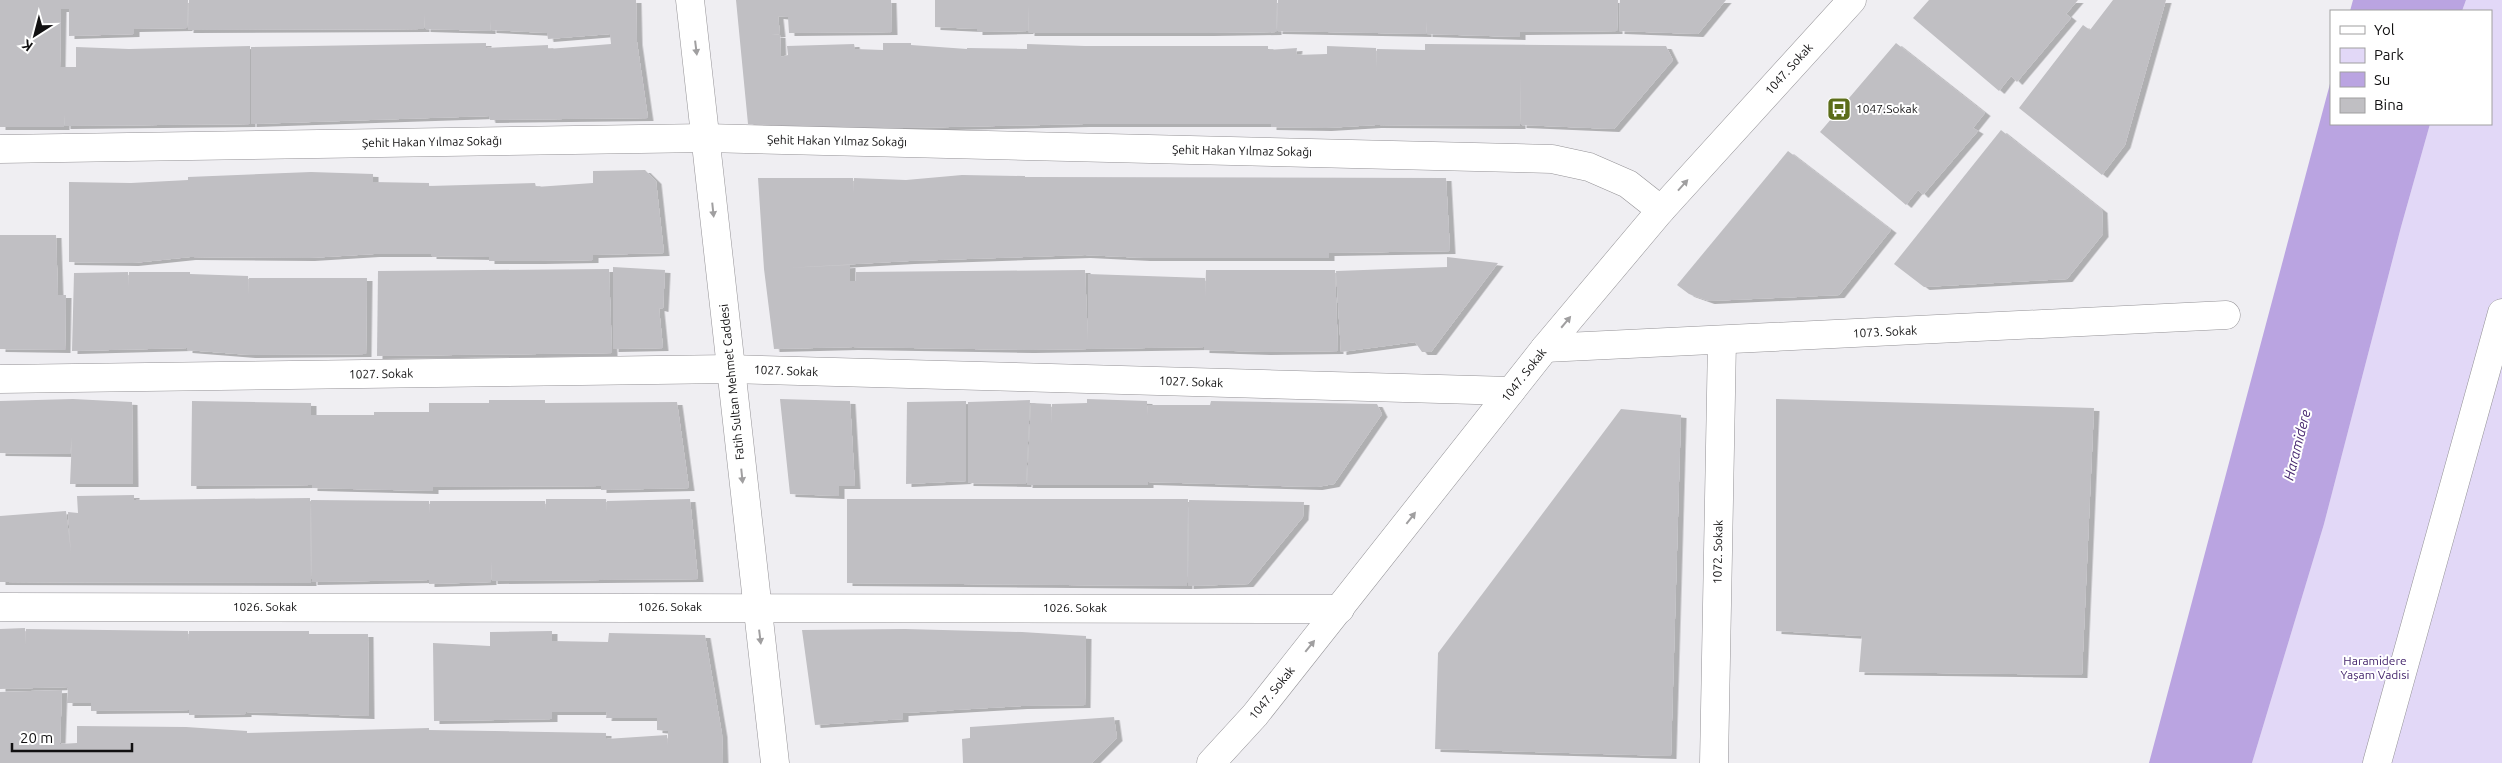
<svg xmlns="http://www.w3.org/2000/svg" width="2502" height="763" font-family="Ubuntu,sans-serif">
  <defs>
    <filter id="shadow"><feDropShadow dx="5.5" dy="3" stdDeviation="0" flood-color="#0004"/></filter>
  </defs>
  <rect width="100%" height="100%" fill="#efeef2"/>
  <polygon fill="#e2d8f7" points="2466,0 2502,0 2502,763 2252,763 2324,524 2401,227 2430,124 2491,124 2491,11 2462,11"/>
  <g fill="#baa4e1">
    <polygon points="2353,0 2466,0 2462,11 2350,11"/>
    <polygon points="2331,80 2331,124 2430,124 2401,227 2324,524 2252,763 2149,763"/>
  </g>
  <g fill="#c0bfc3" filter="url(#shadow)">
    <polygon points="0,0 188,0 187,28 134,29 134,34 69,36 69,9 61,9 60,67 31,67 76,67 76,47 129,49 250,46 250,124 65,126 64,114 64,127 0,127"/>
    <polygon points="189,0 636,0 637,42 648,118 490,120 489,116 370,120 370,105 370,120 251,124 251,47 486,43 486,48 548,45 548,49 611,44 610,34 548,39 547,33 491,30 491,20 490,31 425,29 425,14 424,29 188,30"/>
    <polygon points="736,0 891,0 892,32 789,33 788,17 778,16 780,34 771,35 780,35 781,57 788,55 787,46 854,44 855,49 883,50 883,43 911,43 911,64 911,45 967,49 967,57 967,48 1027,49 1027,44 1085,46 1268,46 1268,50 1297,48 1296,55 1327,54 1327,46 1376,48 1377,68 1377,49 1425,50 1425,44 1666,46 1673,60 1614,129 1521,125 1521,75 1520,126 1376,125 1326,128 1271,127 1271,124 1084,124 858,129 748,124"/>
    <polygon points="935,0 1277,0 1276,32 1208,33 1208,19 1208,33 1029,33 1028,4 1028,31 977,32 977,29 935,27"/>
    <polygon points="1278,0 1618,0 1617,31 1520,32 1520,37 1427,34 1427,21 1426,34 1277,31"/>
    <polygon points="1620,0 1726,0 1698,34 1619,31"/>
    <polygon points="1929,0 2078,0 2066,14 2071,18 2017,82 2011,76 1999,91 1913,18"/>
    <polygon points="2113,0 2166,0 2125,145 2102,175 2019,108 2083,25 2090,30"/>
    <polygon points="1896,43 1985,113 1973,128 1978,131 1923,195 1918,190 1906,205 1820,132"/>
    <polygon points="2001,130 2102,210 2103,234 2067,279 1924,287 1894,264"/>
    <polygon points="1788,151 1891,230 1839,295 1709,301 1689,294 1677,285"/>
    <polygon points="645,170 656,181 664,253 593,255 593,260 539,261 489,261 489,257 431,256 431,254 374,254 309,258 190,257 133,263 69,262 69,182 131,183 188,180 188,177 311,172 373,174 373,182 429,183 429,186 535,183 536,187 593,183 593,171"/>
    <polygon points="962,175 1025,176 1025,191 1025,177 1446,178 1450,251 1329,253 1329,258 1145,258 1085,255 909,261 908,244 909,261 785,268 850,265 850,281 856,281 856,272 1085,270 1088,341 1088,274 1205,278 1205,298 1206,270 1335,270 1338,351 1265,352 1204,350 1204,347 1029,350 853,347 774,349 764,269 758,178 853,178 854,193 854,178 906,180"/>
    <polygon points="0,235 56,235 58,295 66,295 65,350 0,349"/>
    <polygon points="1447,257 1498,263 1431,352 1422,352 1415,342 1341,352 1336,271 1447,267"/>
    <polygon points="613,267 665,270 663,309 659,308 663,348 613,349"/>
    <polygon points="609,269 612,353 377,356 378,271"/>
    <polygon points="128,272 128,287 129,272 190,272 190,274 248,276 249,295 249,278 367,278 366,354 250,355 187,350 187,348 72,351 74,273"/>
    <polygon points="73,399 132,402 133,484 70,484 72,438 70,454 0,453 0,401"/>
    <polygon points="780,399 850,401 855,486 839,486 839,496 790,494"/>
    <polygon points="1087,399 1147,401 1147,415 1148,405 1210,405 1211,401 1377,404 1382,414 1334,484 1317,487 1148,482 1148,485 1027,485 1031,403 1051,404 1051,425 1052,404 1087,403"/>
    <polygon points="1776,399 2094,408 2082,675 1859,672 1862,636 1776,631"/>
    <polygon points="489,400 545,400 545,403 677,402 689,488 601,490 601,486 433,487 433,491 312,488 312,485 191,486 192,401 311,403 311,415 374,415 374,412 429,412 429,403 489,403"/>
    <polygon points="1030,400 1026,484 968,483 968,402"/>
    <polygon points="966,401 966,481 906,484 907,402"/>
    <polygon points="1621,409 1681,415 1671,756 1435,749 1438,653"/>
    <polygon points="134,495 134,500 310,498 311,583 0,582 0,516 66,511 71,553 68,512 78,513 77,496"/>
    <polygon points="546,499 606,499 607,513 607,501 690,499 698,579 492,581 491,560 491,582 429,584 429,580 312,582 311,500 429,501 430,514 430,501 545,501 546,510"/>
    <polygon points="847,499 1188,499 1187,586 847,583"/>
    <polygon points="1189,500 1304,502 1303,517 1248,584 1188,586"/>
    <polygon points="25,628 25,645 26,629 188,631 188,642 189,631 309,631 309,634 368,634 369,716 246,712 246,714 189,715 189,710 91,711 91,703 67,703 68,687 0,689 0,629"/>
    <polygon points="905,629 1022,632 1086,636 1085,705 1022,706 903,713 903,719 815,725 802,630"/>
    <polygon points="552,631 552,641 608,642 609,633 705,635 722,734 723,763 0,763 0,692 62,690 60,744 77,743 77,726 186,727 247,731 247,733 429,728 429,730 606,733 606,739 667,735 668,745 668,731 657,730 657,718 606,718 607,712 552,712 552,719 434,721 433,643 490,646 490,632"/>
    <polygon points="1114,717 1117,738 1092,763 963,763 962,739 970,738 970,727"/>
  </g>
  <g fill="none" stroke-linecap="round" stroke-linejoin="round">
    <g stroke="#949296" stroke-width="29">
      <g id="minor">
        <polyline points="0,149 706,138 1552,159 1589,167 1628,184 1661,210"/>
        <polyline points="1545,348 2226,315"/>
        <polyline points="0,379 730,369 1511,391"/>
        <polyline points="0,607 1340,609"/>
        <polyline points="1714,763 1722,341"/>
        <polyline points="2377,763 2502,313"/>
      </g>
    </g>
    <g stroke="#949296" stroke-width="29">
      <g id="major">
        <polyline points="690,0 775,763"/>
        <polyline points="1211,763 1255,715 1545,348 1661,210 1852,0"/>
      </g>
    </g>
    <use href="#minor" stroke="#fff" stroke-width="28"/>
    <use href="#major" stroke="#fff" stroke-width="28"/>
  </g>
  <defs><path id="oneway-solid" d="M-6-.8H1V-3.2L6.5 0L1 3.2V.8H-6Z" transform="scale(1.25)"/></defs>
  <g fill="#a09fa0">
    <use href="#oneway-solid" transform="translate(696 48) rotate(83)"/>
    <use href="#oneway-solid" transform="translate(1683 185) rotate(-48)"/>
    <use href="#oneway-solid" transform="translate(713 210) rotate(84)"/>
    <use href="#oneway-solid" transform="translate(1566 322) rotate(-50)"/>
    <use href="#oneway-solid" transform="translate(742 476) rotate(84)"/>
    <use href="#oneway-solid" transform="translate(1411 518) rotate(-52)"/>
    <use href="#oneway-solid" transform="translate(760 637) rotate(83)"/>
    <use href="#oneway-solid" transform="translate(1310 646) rotate(-51)"/>
  </g>
  <defs>
    <g id="bus-square" transform="scale(1.25)"><rect x="-9" y="-9" width="18" height="18" rx="4" fill="#5c6d1a" stroke="#fff"/><path d="M-5-6H5V4H4V6H2V4H-2V6H-4V4H-5ZM-3.5-4V0h7V-4ZM-3.5 1.2v1.5H-2V1.2ZM2 1.2v1.5H3.5V1.2Z" fill="#fff"/></g>
  </defs>
  <g fill-rule="evenodd">
    <use href="#bus-square" x="1839" y="109"/>
  </g>
  <g text-anchor="middle" stroke-width="4" stroke-linejoin="round" paint-order="stroke">
    <g font-size="12" fill="#111011" stroke="#fff">
      <text transform="translate(1789 69) rotate(-48)" y="4">1047. Sokak</text>
      <text transform="translate(837 141) rotate(1)" y="4">Şehit Hakan Yılmaz Sokağı</text>
      <text transform="translate(432 142) rotate(-1)" y="4">Şehit Hakan Yılmaz Sokağı</text>
      <text transform="translate(1242 151) rotate(1)" y="4">Şehit Hakan Yılmaz Sokağı</text>
      <text transform="translate(1885 332) rotate(-3)" y="4">1073. Sokak</text>
      <text transform="translate(786 371) rotate(2)" y="4">1027. Sokak</text>
      <text transform="translate(381 374) rotate(-1)" y="4">1027. Sokak</text>
      <text transform="translate(1524 375) rotate(-52)" y="4">1047. Sokak</text>
      <text transform="translate(732 382) rotate(-96)" y="4">Fatih Sultan Mehmet Caddesi</text>
      <text transform="translate(1191 382) rotate(2)" y="4">1027. Sokak</text>
      <text transform="translate(1718 552) rotate(-89)" y="4">1072. Sokak</text>
      <text x="265" y="611">1026. Sokak</text>
      <text x="670" y="611">1026. Sokak</text>
      <text x="1075" y="612">1026. Sokak</text>
      <text transform="translate(1272 693) rotate(-51)" y="4">1047. Sokak</text>
    </g>
    <g font-size="12" fill="#111011" stroke="#fff" text-anchor="start">
      <text x="1856" y="113">1047.Sokak</text>
    </g>
    <g font-size="12" fill="#45266d" stroke="#fff">
      <text x="2375" y="665">Haramidere<tspan x="2375" dy="14">Yaşam Vadisi</tspan></text>
    </g>
    <g font-size="14" font-style="italic" fill="#482971" stroke="#fff">
      <text transform="translate(2297 445) rotate(-76)" y="5">Haramidere</text>
    </g>
  </g>
  <rect x="2330" y="10" width="162" height="115" fill="#ffffff" stroke="#a09fa0"/>
  <rect x="2340" y="26" width="25" height="8" fill="#ffffff" stroke="#a09fa0"/>
  <text x="2374" y="35" font-size="15" fill="#111011">Yol</text>
  <rect x="2340" y="48" width="25" height="15" fill="#e2d8f7" stroke="#a09fa0"/>
  <text x="2374" y="60" font-size="15" fill="#111011">Park</text>
  <rect x="2340" y="72" width="25" height="15" fill="#baa4e1" stroke="#a09fa0"/>
  <text x="2374" y="85" font-size="15" fill="#111011">Su</text>
  <rect x="2340" y="98" width="25" height="15" fill="#c0bfc3" stroke="#a09fa0"/>
  <text x="2374" y="110" font-size="15" fill="#111011">Bina</text>
  <g transform="translate(35 35) rotate(216)" stroke="#ffffff" stroke-width="4" paint-order="stroke">
  <path d="M0-4L9 19L0 12L-9 19Z" fill="#111011"/>
  <text y="-8" font-size="14" font-weight="bold" text-anchor="middle" fill="#111011">K</text>
  </g>
  <path d="M12 743v8h120v-8" fill="none" stroke="#111011" stroke-width="2.5"/>
  <text x="20" y="743" font-size="15" fill="#111011" stroke="#ffffff" stroke-width="4" paint-order="stroke">20 m</text>
</svg>
